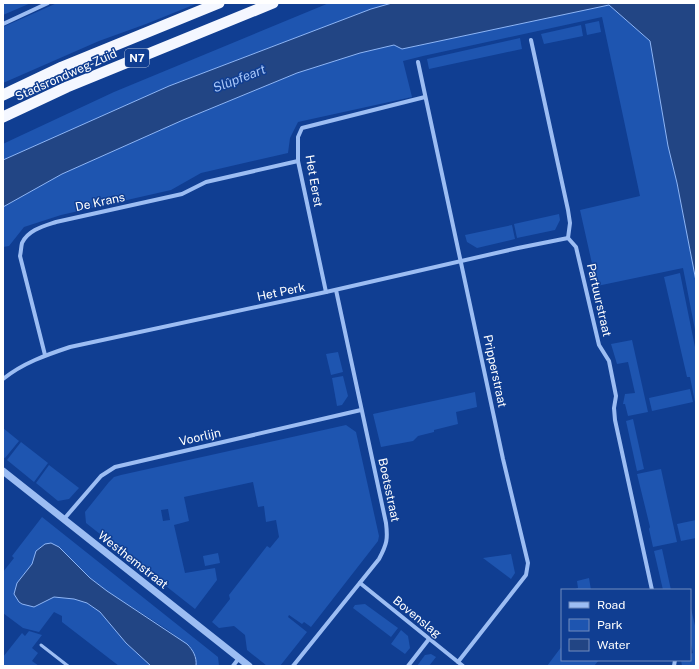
<svg xmlns="http://www.w3.org/2000/svg" width="699" height="669" font-family="'Public Sans',sans-serif">
  <rect width="100%" height="100%" fill="#103e92"/>
  <g fill="#1e55b0" fill-rule="evenodd">
    <polygon points="3,3 31,3 3,15"/>
    <polygon points="57,3 198,3 146,24 99,41 3,83 3,27"/>
    <polygon points="329,3 392,3 371,9 169,86 3,160 3,144 7,142 114,92"/>
    <polygon points="609,5 650,41 668,146 677,183 696,281 696,335 683,268 597,286 580,210 640,196 602,17 423,56 403,61 412,97 298,122 290,138 288,153 201,173 171,190 61,215 24,227 9,246 3,247 3,207 62,174 183,120 297,73 360,53 394,45 402,49"/>
    <polygon points="599,21 601,32 587,35 585,24"/>
    <polygon points="581,25 583,36 544,44 541,34"/>
    <polygon points="520,38 522,49 429,69 427,59"/>
    <polygon points="559,214 560,220 555,230 517,238 514,224"/>
    <polygon points="512,225 515,239 477,248 467,242 465,235"/>
    <polygon points="680,273 696,352 695,402 690,377 687,377 664,277"/>
    <polygon points="632,340 648,412 628,416 625,404 623,404 625,394 635,393 628,362 617,364 611,344"/>
    <polygon points="338,352 343,372 331,375 326,354"/>
    <polygon points="343,376 348,396 342,405 337,406 332,378"/>
    <polygon points="690,389 693,402 652,411 649,398"/>
    <polygon points="475,392 477,407 456,412 458,424 434,430 434,432 418,436 413,441 381,447 373,414"/>
    <polygon points="633,419 644,469 637,471 626,421"/>
    <path d="M 346,425 L 356,432 L 379,536 L 378,541 L 311,627 L 304,622 L 302,624 L 289,615 L 288,617 L 307,632 L 280,666 L 267,666 L 247,650 L 245,635 L 234,626 L 219,628 L 212,622 L 230,599 L 229,595 L 267,546 L 270,548 L 279,537 L 276,520 L 266,522 L 264,506 L 258,507 L 253,482 L 184,497 L 189,521 L 174,525 L 185,573 L 215,568 L 217,580 L 195,609 L 86,523 L 85,512 L 109,482 L 114,477 L 121,475 ZM 168,509 L 170,520 L 163,521 L 161,510 Z"/>
    <polygon points="3,428 19,441 5,458 3,457"/>
    <polygon points="21,442 48,463 34,482 7,460"/>
    <polygon points="49,465 79,488 69,499 58,501 36,483"/>
    <polygon points="661,469 677,542 653,547 649,529 650,527 637,474"/>
    <polygon points="42,517 218,657 219,666 196,666 196,657 191,648 168,630 107,591 90,578 59,547 35,554 32,564 17,583 14,594 19,602 22,604 34,607 54,597 74,599 87,603 100,612 126,643 151,666 119,666 62,622 62,616 54,612 39,632 23,628 3,613 3,572 14,558 12,556"/>
    <polygon points="696,520 696,538 681,541 677,524"/>
    <polygon points="662,549 671,590 663,590 654,551"/>
    <polygon points="218,553 220,563 205,566 203,556"/>
    <polygon points="511,554 515,573 511,579 483,558"/>
    <polygon points="589,578 591,590 572,590 578,588 577,581"/>
    <polygon points="365,604 398,628 391,637 353,608 355,605"/>
    <polygon points="690,604 696,630 696,666 682,666 681,660 690,660 690,654 693,653 690,640"/>
    <polygon points="401,630 408,636 410,648 405,654 391,644"/>
    <polygon points="29,631 42,635 32,648 38,653 32,661 39,666 3,666 3,657 22,633 25,636"/>
    <polygon points="562,646 562,660 599,660 594,666 547,666"/>
    <polygon points="431,654 436,657 429,666 417,666 425,655"/>
  </g>
  <g fill="#224584" stroke="#8eb6f7">
    <polygon points="392,3 696,3 696,281 677,183 668,146 650,41 609,5 402,49 394,45 360,53 297,73 183,120 62,174 3,207 3,160 169,86 371,9"/>
    <path d="M 51,543 L 59,547 L 90,578 L 107,591 L 187,644 C 193,650 197,657 196,666 L 151,666 L 126,643 L 100,612 L 87,603 L 74,599 L 54,597 L 34,607 L 22,604 L 19,602 L 14,594 L 17,583 L 32,564 L 36,551 L 45,544 Z"/>
  </g>
  <g fill="none" stroke-linecap="round" stroke-linejoin="round">
    <polyline stroke="#9cbdf3" stroke-width="3" points="41,645 68,666"/>
    <g stroke="#9cbdf3" stroke-width="4">
      <polyline points="3,24 48,3"/>
      <polyline points="531,40 568,210 570,223 568,238 576,247 599,345 609,361 616,396 614,408 615,420 652,590"/>
      <polyline points="418,62 503,459 528,563 526,575 458,662"/>
      <polyline points="326,292 298,161 298,137 302,128 425,97"/>
      <path d="M 45,355 L 20,256 C 21,252 21,247 22,243 C 28,230 44,226 56,222 L 182,194 L 206,182 L 298,161"/>
      <path d="M 3,379 C 23,363 46,355 70,347 L 326,292 L 518,248 L 568,238"/>
      <polyline points="64,519 101,476 115,467 361,410"/>
      <polyline points="360,583 463,666"/>
      <polyline points="233,666 239,658"/>
      <path d="M 293,666 L 379,559 C 387,544 388,539 386,523 L 336,290"/>
      <polyline points="408,666 429,639"/>
      <polyline points="674,666 675,660"/>
    </g>
    <polyline stroke="#9cbdf3" stroke-width="7" points="3,471 249,666"/>
    <g stroke="#f4f7ff" stroke-width="11">
      <polyline points="3,95 62,67 219,3"/>
      <polyline points="3,117 67,87 273,3"/>
    </g>
  </g>
  <g text-anchor="middle" stroke-width="3" stroke-linejoin="round" paint-order="stroke">
    <rect fill="#103e92" stroke="#b7c5de" stroke-width="1" x="125" y="49" width="24" height="18" rx="3"/>
    <g font-size="11" font-weight="bold" fill="#fff">
      <text x="137" y="62">N7</text>
    </g>
    <g font-size="12" fill="#fff" stroke="#103e92">
      <text transform="translate(66 75) rotate(-24)" y="4">Stadsrondweg-Zuid</text>
      <text transform="translate(314 181) rotate(80)" y="4">Het Eerst</text>
      <text transform="translate(100 202) rotate(-12)" y="4">De Krans</text>
      <text transform="translate(281 292) rotate(-12)" y="4">Het Perk</text>
      <text transform="translate(599 300) rotate(77)" y="4">Partuurstraat</text>
      <text transform="translate(495 371) rotate(78)" y="4">Pripperstraat</text>
      <text transform="translate(200 437) rotate(-13)" y="4">Voorlijn</text>
      <text transform="translate(389 490) rotate(78)" y="4">Boetsstraat</text>
      <text transform="translate(133 560) rotate(38)" y="4">Westhemstraat</text>
      <text transform="translate(417 617) rotate(39)" y="4">Bovenslag</text>
    </g>
    <g font-size="13" font-style="italic" fill="#a8c7fa" stroke="#103e92">
      <text transform="translate(239 78) rotate(-21)" y="5">Slûpfeart</text>
    </g>
  </g>
  <rect width="699" height="669" fill="none" stroke="#ffffff" stroke-width="8"/>
  <rect x="561" y="589" width="130" height="72" fill="#103e92" stroke="#708bbe"/>
  <rect x="569" y="602" width="20" height="6" fill="#9cbdf3" stroke="#708bbe"/>
  <text x="597" y="609" font-size="12" fill="#ffffff">Road</text>
  <rect x="569" y="619" width="20" height="12" fill="#1e55b0" stroke="#708bbe"/>
  <text x="597" y="629" font-size="12" fill="#ffffff">Park</text>
  <rect x="569" y="639" width="20" height="12" fill="#224584" stroke="#708bbe"/>
  <text x="597" y="649" font-size="12" fill="#ffffff">Water</text>
</svg>
